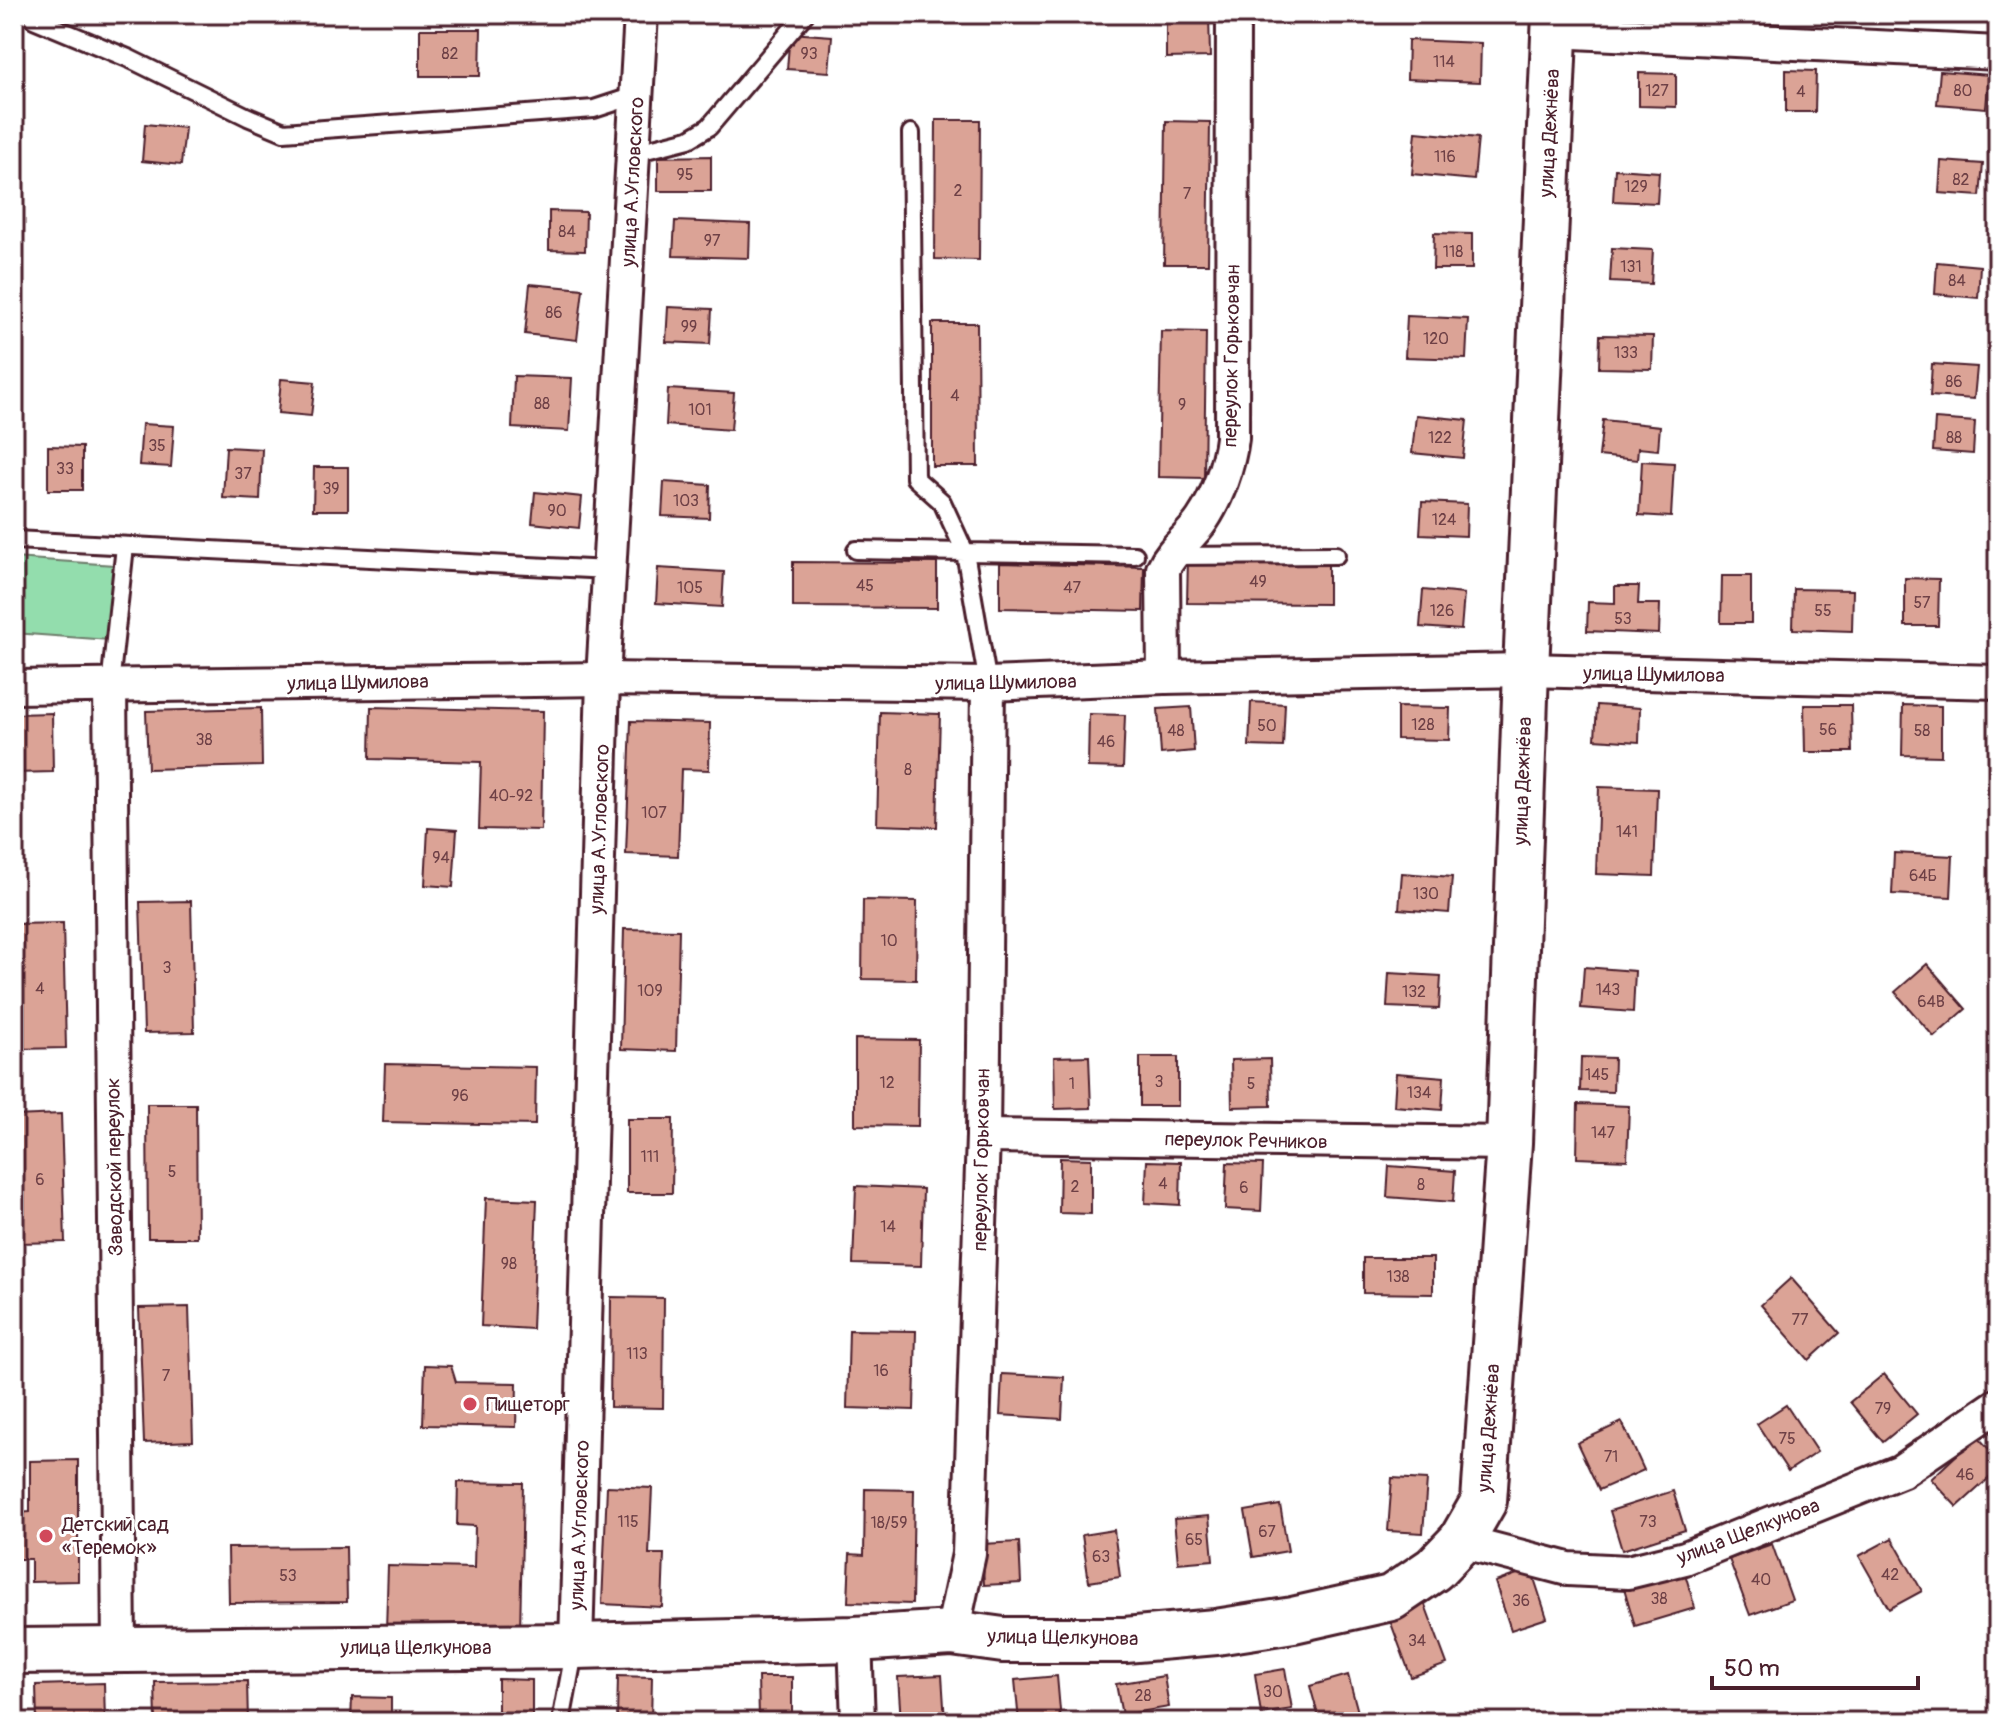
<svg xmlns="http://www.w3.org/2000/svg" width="2012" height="1736" font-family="Pangolin,sans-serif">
  <rect width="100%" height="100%" fill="#fff"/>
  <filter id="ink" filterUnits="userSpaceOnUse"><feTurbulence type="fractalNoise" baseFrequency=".0125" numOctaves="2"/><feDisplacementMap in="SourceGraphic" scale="16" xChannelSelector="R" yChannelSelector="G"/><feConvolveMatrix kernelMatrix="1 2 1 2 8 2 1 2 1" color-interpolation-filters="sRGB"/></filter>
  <g filter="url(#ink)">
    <polygon fill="#93ddad" stroke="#6e7e6c" stroke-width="2" points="14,558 114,565 109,640 14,633"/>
    <g fill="#dba396" stroke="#4a1f2b" stroke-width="2">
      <polygon points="1166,14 1209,14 1210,57 1166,58"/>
      <polygon points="420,29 481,29 480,76 420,76"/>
      <polygon points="790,33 832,36 829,72 787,69"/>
      <polygon points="1408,40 1481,43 1480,82 1407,79"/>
      <polygon points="1786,70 1816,71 1815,112 1786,112"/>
      <polygon points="1940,71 1989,75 1986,108 1937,104"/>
      <polygon points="1639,73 1676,74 1676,107 1639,106"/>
      <polygon points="936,120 980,120 979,260 935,259"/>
      <polygon points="1166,121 1210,122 1208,264 1164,264"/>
      <polygon points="145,124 185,128 181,165 142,161"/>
      <polygon points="1416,132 1478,138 1474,180 1412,174"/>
      <polygon points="711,156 711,191 658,191 658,157"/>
      <polygon points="1941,161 1983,164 1980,196 1939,193"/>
      <polygon points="1615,169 1659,172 1657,203 1613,201"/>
      <polygon points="549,211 586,212 585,251 549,250"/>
      <polygon points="675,221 750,224 749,258 673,256"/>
      <polygon points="1434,233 1472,234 1472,269 1433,269"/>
      <polygon points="1612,248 1653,250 1651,284 1610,282"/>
      <polygon points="1937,262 1980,266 1978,298 1935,294"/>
      <polygon points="530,284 583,289 577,340 525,334"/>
      <polygon points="668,307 712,309 710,344 666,342"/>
      <polygon points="1407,316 1468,319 1466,359 1405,357"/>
      <polygon points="932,323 977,323 978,466 932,466"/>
      <polygon points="1161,331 1206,332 1204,478 1158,477"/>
      <polygon points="1600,335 1653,336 1652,369 1599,368"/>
      <polygon points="1932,364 1977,367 1974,399 1930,396"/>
      <polygon points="514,376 572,378 569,431 512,428"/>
      <polygon points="281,379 315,382 311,416 278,413"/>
      <polygon points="668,389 734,393 731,430 666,425"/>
      <polygon points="1416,415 1467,420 1463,458 1412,453"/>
      <polygon points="1935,419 1975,422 1973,454 1933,451"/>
      <polygon points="1603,420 1660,426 1658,450 1638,448 1637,460 1599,456"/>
      <polygon points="142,424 174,426 171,467 139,465"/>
      <polygon points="48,446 82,447 82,490 48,490"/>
      <polygon points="226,447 262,449 260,500 223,498"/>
      <polygon points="1642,461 1674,463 1671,517 1639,515"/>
      <polygon points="314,467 348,467 348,510 313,510"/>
      <polygon points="664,482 710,485 709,518 662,516"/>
      <polygon points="535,492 582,497 579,528 532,523"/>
      <polygon points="1422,502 1467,504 1466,536 1420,534"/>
      <polygon points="1188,557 1328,559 1328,604 1187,603"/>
      <polygon points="793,562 937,563 937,608 793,607"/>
      <polygon points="1000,563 1144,567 1143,611 1000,608"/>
      <polygon points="658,568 724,572 722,607 656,603"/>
      <polygon points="1722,576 1751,576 1751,623 1721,623"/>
      <polygon points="1905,578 1939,579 1938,626 1905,626"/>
      <polygon points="1615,586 1639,586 1638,604 1660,604 1659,634 1587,631 1588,602 1615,603"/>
      <polygon points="1794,589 1853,590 1852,631 1793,629"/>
      <polygon points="1423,590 1464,594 1461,630 1420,627"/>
      <polygon points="1251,702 1285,704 1283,747 1249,746"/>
      <polygon points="1597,705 1640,708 1639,742 1595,739"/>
      <polygon points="1804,705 1851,705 1852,752 1805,752"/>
      <polygon points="1903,705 1941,706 1941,756 1902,755"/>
      <polygon points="371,707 543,711 541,830 479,829 481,762 370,759"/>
      <polygon points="1191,707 1194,751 1161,754 1158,709"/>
      <polygon points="1397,707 1450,708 1449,740 1397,739"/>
      <polygon points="261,708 262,766 148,769 146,711"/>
      <polygon points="880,712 940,714 937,827 877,825"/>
      <polygon points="52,713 53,772 14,773 14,714"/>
      <polygon points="1089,714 1125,715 1123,768 1088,767"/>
      <polygon points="631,721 710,723 709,770 681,769 678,856 626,854"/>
      <polygon points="1599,787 1657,789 1654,876 1596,874"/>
      <polygon points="428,828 457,830 453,887 425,885"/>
      <polygon points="1894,853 1953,856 1951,897 1892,894"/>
      <polygon points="1402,873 1452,877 1449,913 1399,909"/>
      <polygon points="863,900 917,901 916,980 862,979"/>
      <polygon points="191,901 194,1032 144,1033 140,902"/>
      <polygon points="63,923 66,1048 17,1049 14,924"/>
      <polygon points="624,929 679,930 676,1051 621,1049"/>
      <polygon points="1927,964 1966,1009 1934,1037 1895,992"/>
      <polygon points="1584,967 1635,971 1633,1012 1581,1008"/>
      <polygon points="1389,973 1441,976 1439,1009 1387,1007"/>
      <polygon points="855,1039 919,1040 918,1126 855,1125"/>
      <polygon points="1089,1056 1091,1108 1055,1109 1054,1057"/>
      <rect x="1140" y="1057" width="38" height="49"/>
      <polygon points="1581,1057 1614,1058 1613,1092 1580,1091"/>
      <polygon points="1270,1059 1271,1106 1232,1107 1231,1060"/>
      <polygon points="385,1064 536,1067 535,1125 383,1122"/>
      <polygon points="1396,1073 1444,1077 1442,1110 1394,1106"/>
      <polygon points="147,1104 196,1104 197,1238 148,1238"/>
      <polygon points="1578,1104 1629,1106 1627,1160 1577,1158"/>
      <polygon points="61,1114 65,1242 18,1243 14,1116"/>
      <polygon points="627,1119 673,1119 672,1193 627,1193"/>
      <polygon points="1060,1158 1091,1159 1091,1214 1059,1213"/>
      <polygon points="1147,1161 1181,1162 1180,1205 1145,1203"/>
      <polygon points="1227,1163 1263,1164 1261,1211 1225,1209"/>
      <polygon points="1389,1166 1455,1171 1453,1202 1387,1197"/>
      <polygon points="856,1186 923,1189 921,1266 853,1264"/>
      <polygon points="486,1198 537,1200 532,1329 481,1326"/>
      <polygon points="1363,1258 1433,1258 1433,1294 1363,1293"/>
      <polygon points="1791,1278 1839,1333 1809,1360 1761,1305"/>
      <polygon points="611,1297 664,1298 663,1408 610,1407"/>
      <polygon points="189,1307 193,1441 144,1443 139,1308"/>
      <polygon points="849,1330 916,1331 914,1410 847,1408"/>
      <polygon points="425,1365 451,1366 456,1382 517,1383 516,1427 423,1425"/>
      <polygon points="1002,1374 1064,1377 1062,1419 1000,1415"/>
      <polygon points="1884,1374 1917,1414 1883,1442 1850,1402"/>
      <polygon points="1786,1405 1817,1452 1788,1471 1757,1424"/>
      <polygon points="1622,1422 1644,1470 1599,1490 1577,1443"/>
      <polygon points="1977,1436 1998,1459 1998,1470 1957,1507 1931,1479"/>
      <polygon points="78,1460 78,1581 31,1582 31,1559 14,1559 14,1513 30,1512 30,1461"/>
      <polygon points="1392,1478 1427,1480 1423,1533 1388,1531"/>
      <polygon points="458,1482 523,1483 520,1633 386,1630 388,1566 474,1568 475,1526 457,1525"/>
      <polygon points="607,1486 652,1488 649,1554 664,1554 662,1607 602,1604"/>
      <polygon points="865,1489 914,1490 912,1604 848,1602 850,1554 864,1555"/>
      <polygon points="1673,1491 1685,1530 1622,1550 1610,1511"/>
      <polygon points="1280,1505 1288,1551 1253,1557 1245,1511"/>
      <polygon points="1209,1516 1213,1560 1178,1563 1174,1519"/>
      <polygon points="1114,1530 1120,1577 1089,1582 1082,1535"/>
      <polygon points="1892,1538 1922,1591 1889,1609 1859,1556"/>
      <polygon points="1019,1542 1021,1583 984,1585 982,1544"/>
      <polygon points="1772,1544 1792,1600 1750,1615 1729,1559"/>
      <polygon points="346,1547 347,1602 229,1603 228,1548"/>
      <polygon points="1531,1569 1547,1618 1511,1630 1495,1582"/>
      <polygon points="1684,1570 1695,1608 1635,1626 1624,1588"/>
      <polygon points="1424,1602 1447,1664 1411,1677 1388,1615"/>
      <polygon points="1285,1669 1292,1709 1261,1714 1255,1674"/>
      <polygon points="942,1675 945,1722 901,1722 898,1677"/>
      <polygon points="1348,1675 1358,1712 1320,1722 1310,1686"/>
      <polygon points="618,1676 652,1677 651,1722 617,1721"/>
      <polygon points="1057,1676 1061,1722 1019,1722 1015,1680"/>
      <polygon points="1164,1676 1169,1707 1122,1715 1116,1684"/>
      <polygon points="758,1677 792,1677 792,1718 759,1718"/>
      <polygon points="498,1679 532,1680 532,1722 498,1722"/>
      <polygon points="247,1681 248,1722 156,1722 155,1682"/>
      <polygon points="104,1683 105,1722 37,1722 36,1685"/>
      <polygon points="352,1697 391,1698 391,1722 351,1722"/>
    </g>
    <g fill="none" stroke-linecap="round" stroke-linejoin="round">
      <g stroke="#4a1f2b" stroke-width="22">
        <g id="lane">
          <polyline points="34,19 130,59 248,117 284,132 594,109 637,95"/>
          <polyline points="911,133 915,478 942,502 965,552 1135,555"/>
          <polyline points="634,153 689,139 709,127 805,14"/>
          <polyline points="14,540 609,570"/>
          <polyline points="856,550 965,552 988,684"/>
          <polyline points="1171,556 1336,555"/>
          <polyline points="110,686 125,546"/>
          <polyline points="561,1722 575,1647"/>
        </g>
      </g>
      <g stroke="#4a1f2b" stroke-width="38">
        <g id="street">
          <polyline points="1554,31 1998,53"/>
          <path d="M 1164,677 L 1163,569 C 1172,549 1190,538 1202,520 C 1217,498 1229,464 1232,438 L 1233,14"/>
          <polyline points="110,686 119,1648"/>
          <polyline points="14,687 603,679 988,684 1164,677 1526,670 1998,682"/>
          <polyline points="983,1136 1509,1143"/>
          <polyline points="1461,1541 1568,1569 1628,1572 1685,1558 1901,1471 1998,1405"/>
          <polyline points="952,1633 969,1554 983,1136 988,684"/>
          <polyline points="855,1639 858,1722"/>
          <polyline points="576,1646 603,679 641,14"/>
        </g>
      </g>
      <g stroke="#4a1f2b" stroke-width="50">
        <polyline id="secondary" points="14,1651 576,1646 855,1639 952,1633 1003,1640 1125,1640 1216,1632 1293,1620 1391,1598 1434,1569 1461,1541 1484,1501 1509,1143 1526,670 1555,14"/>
      </g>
      <use href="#lane" stroke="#fff" stroke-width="16"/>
      <use href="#street" stroke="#fff" stroke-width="32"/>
      <use href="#secondary" stroke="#fff" stroke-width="44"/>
    </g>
  </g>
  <g fill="#d1495b" stroke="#fff" stroke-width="3">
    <circle cx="470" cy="1404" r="8"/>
    <circle cx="46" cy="1536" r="8"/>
  </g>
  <g text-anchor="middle" stroke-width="6" stroke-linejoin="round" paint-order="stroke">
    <g font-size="16" fill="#6e4046">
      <text x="450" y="59">82</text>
      <text x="809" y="59">93</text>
      <text x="1444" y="67">114</text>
      <text x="1657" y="96">127</text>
      <text x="1963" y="96">80</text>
      <text x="1801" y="97">4</text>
      <text x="1445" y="162">116</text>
      <text x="685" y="180">95</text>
      <text x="1961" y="185">82</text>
      <text x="1636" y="192">129</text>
      <text x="958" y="196">2</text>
      <text x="1187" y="199">7</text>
      <text x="567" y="237">84</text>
      <text x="712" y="246">97</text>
      <text x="1453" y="257">118</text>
      <text x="1631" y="272">131</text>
      <text x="1957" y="286">84</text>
      <text x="554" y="318">86</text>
      <text x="689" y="332">99</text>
      <text x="1436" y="344">120</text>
      <text x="1626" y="358">133</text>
      <text x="1954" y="387">86</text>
      <text x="955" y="401">4</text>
      <text x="542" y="409">88</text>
      <text x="1182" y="410">9</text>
      <text x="700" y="415">101</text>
      <text x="1440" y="443">122</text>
      <text x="1954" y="443">88</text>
      <text x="157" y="451">35</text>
      <text x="65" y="474">33</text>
      <text x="243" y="479">37</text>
      <text x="331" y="494">39</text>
      <text x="686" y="506">103</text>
      <text x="557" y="516">90</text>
      <text x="1444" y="525">124</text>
      <text x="1258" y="587">49</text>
      <text x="865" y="591">45</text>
      <text x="690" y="593">105</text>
      <text x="1072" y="593">47</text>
      <text x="1922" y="608">57</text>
      <text x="1442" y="616">126</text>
      <text x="1823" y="616">55</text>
      <text x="1623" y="624">53</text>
      <text x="1423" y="730">128</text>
      <text x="1267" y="731">50</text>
      <text x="1828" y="735">56</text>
      <text x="1176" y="736">48</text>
      <text x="1922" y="736">58</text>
      <text x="204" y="745">38</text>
      <text x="1106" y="747">46</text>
      <text x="908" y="775">8</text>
      <text x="511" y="801">40-92</text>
      <text x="654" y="818">107</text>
      <text x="1627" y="837">141</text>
      <text x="441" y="863">94</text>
      <text x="1923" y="881">64Б</text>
      <text x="1426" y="899">130</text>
      <text x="889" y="946">10</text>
      <text x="167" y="973">3</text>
      <text x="40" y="994">4</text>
      <text x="1608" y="995">143</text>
      <text x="650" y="996">109</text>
      <text x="1414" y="997">132</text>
      <text x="1931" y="1007">64В</text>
      <text x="1597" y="1080">145</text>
      <text x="1159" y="1087">3</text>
      <text x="887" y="1088">12</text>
      <text x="1072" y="1089">1</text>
      <text x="1251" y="1089">5</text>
      <text x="1419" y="1098">134</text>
      <text x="460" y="1101">96</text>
      <text x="1603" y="1138">147</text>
      <text x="650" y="1162">111</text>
      <text x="172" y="1177">5</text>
      <text x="40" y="1185">6</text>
      <text x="1163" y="1189">4</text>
      <text x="1421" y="1190">8</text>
      <text x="1075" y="1192">2</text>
      <text x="1244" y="1193">6</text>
      <text x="888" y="1232">14</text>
      <text x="509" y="1269">98</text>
      <text x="1398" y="1282">138</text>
      <text x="1800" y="1325">77</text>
      <text x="637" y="1359">113</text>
      <text x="881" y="1376">16</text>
      <text x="166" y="1381">7</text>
      <text x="1883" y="1414">79</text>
      <text x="1787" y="1444">75</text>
      <text x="1611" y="1462">71</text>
      <text x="1965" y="1480">46</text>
      <text x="628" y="1527">115</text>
      <text x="1648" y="1527">73</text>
      <text x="889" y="1528">18/59</text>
      <text x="1267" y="1537">67</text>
      <text x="1194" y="1545">65</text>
      <text x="1101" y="1562">63</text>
      <text x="1890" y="1580">42</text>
      <text x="288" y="1581">53</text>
      <text x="1761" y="1585">40</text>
      <text x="1659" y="1604">38</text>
      <text x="1521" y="1606">36</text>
      <text x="1417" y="1646">34</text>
      <text x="1273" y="1697">30</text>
      <text x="1143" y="1701">28</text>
    </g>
    <g font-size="20" fill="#4a1f2b" stroke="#fff">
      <text transform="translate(1549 133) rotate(-87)" y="7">улица Дежнёва</text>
      <text transform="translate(632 182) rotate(-87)" y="7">улица А.Угловского</text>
      <text transform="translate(1231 356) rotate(-89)" y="7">переулок Горьковчан</text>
      <text transform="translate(1654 674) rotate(1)" y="7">улица Шумилова</text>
      <text transform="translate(358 682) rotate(-1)" y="7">улица Шумилова</text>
      <text transform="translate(1006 682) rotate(-1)" y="7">улица Шумилова</text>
      <text transform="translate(1522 781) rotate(-88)" y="7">улица Дежнёва</text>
      <text transform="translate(599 829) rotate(-88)" y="7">улица А.Угловского</text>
      <text transform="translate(1246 1140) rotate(1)" y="7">переулок Речников</text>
      <text transform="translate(981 1160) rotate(-89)" y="7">переулок Горьковчан</text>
      <text transform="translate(114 1167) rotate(-91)" y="7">Заводской переулок</text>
      <text transform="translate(1488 1428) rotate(-86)" y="7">улица Дежнёва</text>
      <text transform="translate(579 1525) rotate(-88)" y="7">улица А.Угловского</text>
      <text transform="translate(1748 1531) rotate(-21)" y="7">улица Щелкунова</text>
      <text transform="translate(1063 1637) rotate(1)" y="7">улица Щелкунова</text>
      <text x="416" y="1654">улица Щелкунова</text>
    </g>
    <g font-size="20" fill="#4a1f2b" stroke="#fff" text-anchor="start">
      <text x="486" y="1411">Пищеторг</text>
      <text x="62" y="1531">Детский сад<tspan x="62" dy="23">«Теремок»</tspan></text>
    </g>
  </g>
  <rect width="2012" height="1736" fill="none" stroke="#fff" stroke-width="48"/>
  <rect x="24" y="24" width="1964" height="1688" fill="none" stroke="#4a1f2b" stroke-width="3" filter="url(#ink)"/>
  <path d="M1712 1676v12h206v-12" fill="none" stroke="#4a1f2b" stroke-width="4"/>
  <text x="1724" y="1676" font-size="24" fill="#4a1f2b" stroke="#ffffff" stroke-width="6" paint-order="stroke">50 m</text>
</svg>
